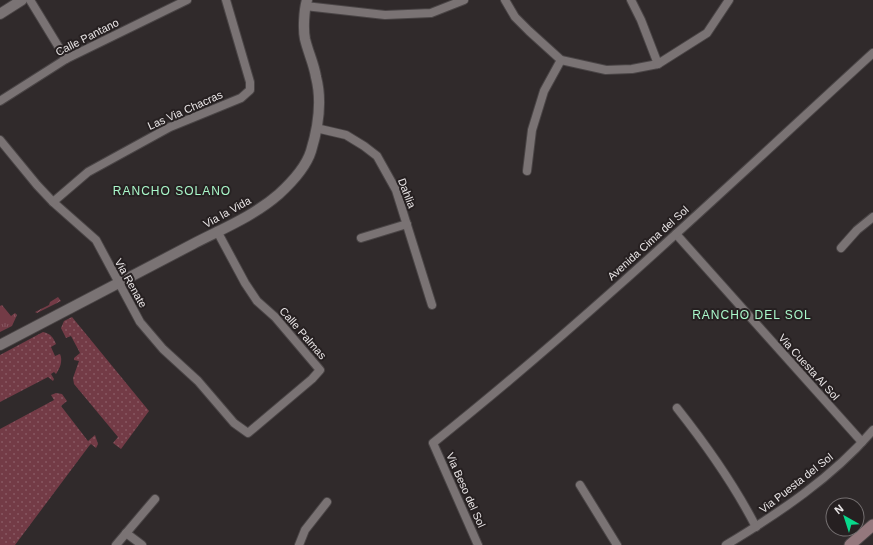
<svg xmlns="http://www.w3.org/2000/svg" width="873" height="545" font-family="Helvetica,sans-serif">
  <defs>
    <pattern id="grass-dots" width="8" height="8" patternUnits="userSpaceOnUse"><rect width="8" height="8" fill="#733b46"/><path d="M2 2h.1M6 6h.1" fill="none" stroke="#875761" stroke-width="1.8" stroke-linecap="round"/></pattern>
    <pattern id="park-tufts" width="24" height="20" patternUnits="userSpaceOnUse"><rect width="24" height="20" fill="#733b46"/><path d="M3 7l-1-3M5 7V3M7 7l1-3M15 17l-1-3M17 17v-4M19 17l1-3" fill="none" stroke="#875761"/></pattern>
    <pattern id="garden-furrows" width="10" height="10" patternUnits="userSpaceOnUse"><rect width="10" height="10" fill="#733b46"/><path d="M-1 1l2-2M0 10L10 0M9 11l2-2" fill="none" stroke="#875761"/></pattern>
  </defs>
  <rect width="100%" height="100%" fill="#302a2b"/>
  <g fill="url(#grass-dots)">
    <polygon points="72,317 149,411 121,449 113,443 118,437 74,384 73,378 79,361 74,360 74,358 80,353 71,336 66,338 61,328 64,321"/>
    <path d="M 43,332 C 51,334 53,337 56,344 L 51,347 L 55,356 L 60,354 C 63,361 60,368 56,374 L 54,372 L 51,374 L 54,379 L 53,381 L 48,377 L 0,402 L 0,355 Z"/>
    <polygon points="56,393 62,394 67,401 61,406 88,441 95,435 98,444 96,448 91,444 89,446 15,545 0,545 0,429 54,400 51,395"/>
  </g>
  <polygon fill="url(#park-tufts)" points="2,305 11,316 15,313 17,315 12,326 0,332 0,306"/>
  <polygon fill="url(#garden-furrows)" points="58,297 61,301 37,313 35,312 49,305 50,302"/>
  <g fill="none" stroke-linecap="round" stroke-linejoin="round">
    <g stroke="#4a4546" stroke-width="10">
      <g id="minor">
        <polyline points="30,0 66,59"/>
        <polyline points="505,0 515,17 529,31 561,60 606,70 632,69 658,64 707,33 729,0"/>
        <polyline points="631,0 641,20 658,64"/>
        <polyline points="305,6 385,15 431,13 464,0"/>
        <polyline points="0,101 66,59 187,0"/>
        <polyline points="316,128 346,135 364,146 377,156 396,190 432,305"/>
        <polyline points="0,140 37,185 53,202 96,240 140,322 163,349 198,381 234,423 248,433 312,379 320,370 275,317 257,301 245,283 217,231"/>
        <polyline points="527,171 532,130 544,91 561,60"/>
        <polyline points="53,202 88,172 170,127 241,98 250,90 250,82 226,0"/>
        <polyline points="676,234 862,442"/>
        <polyline points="361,238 407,224"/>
        <polyline points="841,248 857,230 873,217"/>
        <path d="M 677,408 C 707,446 734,484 756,527"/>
        <polyline points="580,485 617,545"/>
        <polyline points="126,533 142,545"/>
        <polyline points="116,545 155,499"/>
        <polyline points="299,545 305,530 327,502"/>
        <path d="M 478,545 L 433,443 C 586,321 729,185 873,53"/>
        <path d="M 726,545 C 779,513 833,477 873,430"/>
      </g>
    </g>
    <g stroke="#4a4546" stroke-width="12">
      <g id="tertiary">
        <polyline points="0,14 22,0"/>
        <path d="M 0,345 C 64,311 129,278 193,244 C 222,229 254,216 279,194 C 291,183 306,167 311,151 C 318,128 322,100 316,77 C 314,64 308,52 305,39 C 303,29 304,10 307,0"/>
      </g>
    </g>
    <g stroke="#4a4546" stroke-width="13">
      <polyline id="secondary" points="850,545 873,525"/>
    </g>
    <use href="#minor" stroke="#7a7374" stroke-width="8"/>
    <use href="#tertiary" stroke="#7a7374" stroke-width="10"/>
    <use href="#secondary" stroke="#94787d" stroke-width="11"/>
  </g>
  <g text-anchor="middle" stroke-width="4" stroke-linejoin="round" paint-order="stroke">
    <g font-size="11" fill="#e9e5e6" stroke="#262021">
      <text transform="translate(87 37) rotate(-27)" y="4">Calle Pantano</text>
      <text transform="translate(185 110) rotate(-24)" y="4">Las Via Chacras</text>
      <text transform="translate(407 193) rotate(69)" y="4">Dahlia</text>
      <text transform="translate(227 212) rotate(-29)" y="4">Via la Vida</text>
      <text transform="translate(648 243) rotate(-42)" y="4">Avenida Cima del Sol</text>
      <text transform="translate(131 283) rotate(61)" y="4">Via Renate</text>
      <text transform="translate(303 333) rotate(49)" y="4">Calle Palmas</text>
      <text transform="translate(809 367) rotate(48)" y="4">Via Cuesta Al Sol</text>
      <text transform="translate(796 483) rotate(-38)" y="4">Via Puesta del Sol</text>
      <text transform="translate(466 490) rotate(66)" y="4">Via Beso del Sol</text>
    </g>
    <g font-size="12" letter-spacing="1" fill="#a9f8ca" stroke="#262021">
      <text x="172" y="195">RANCHO SOLANO</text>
      <text x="752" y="319">RANCHO DEL SOL</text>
    </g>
  </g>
  <g transform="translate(845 517) rotate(321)"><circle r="19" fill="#262021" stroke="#746f70"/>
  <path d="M0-3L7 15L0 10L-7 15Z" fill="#08d98b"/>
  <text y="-6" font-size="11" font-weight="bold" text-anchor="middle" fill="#e9e5e6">N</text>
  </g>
</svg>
